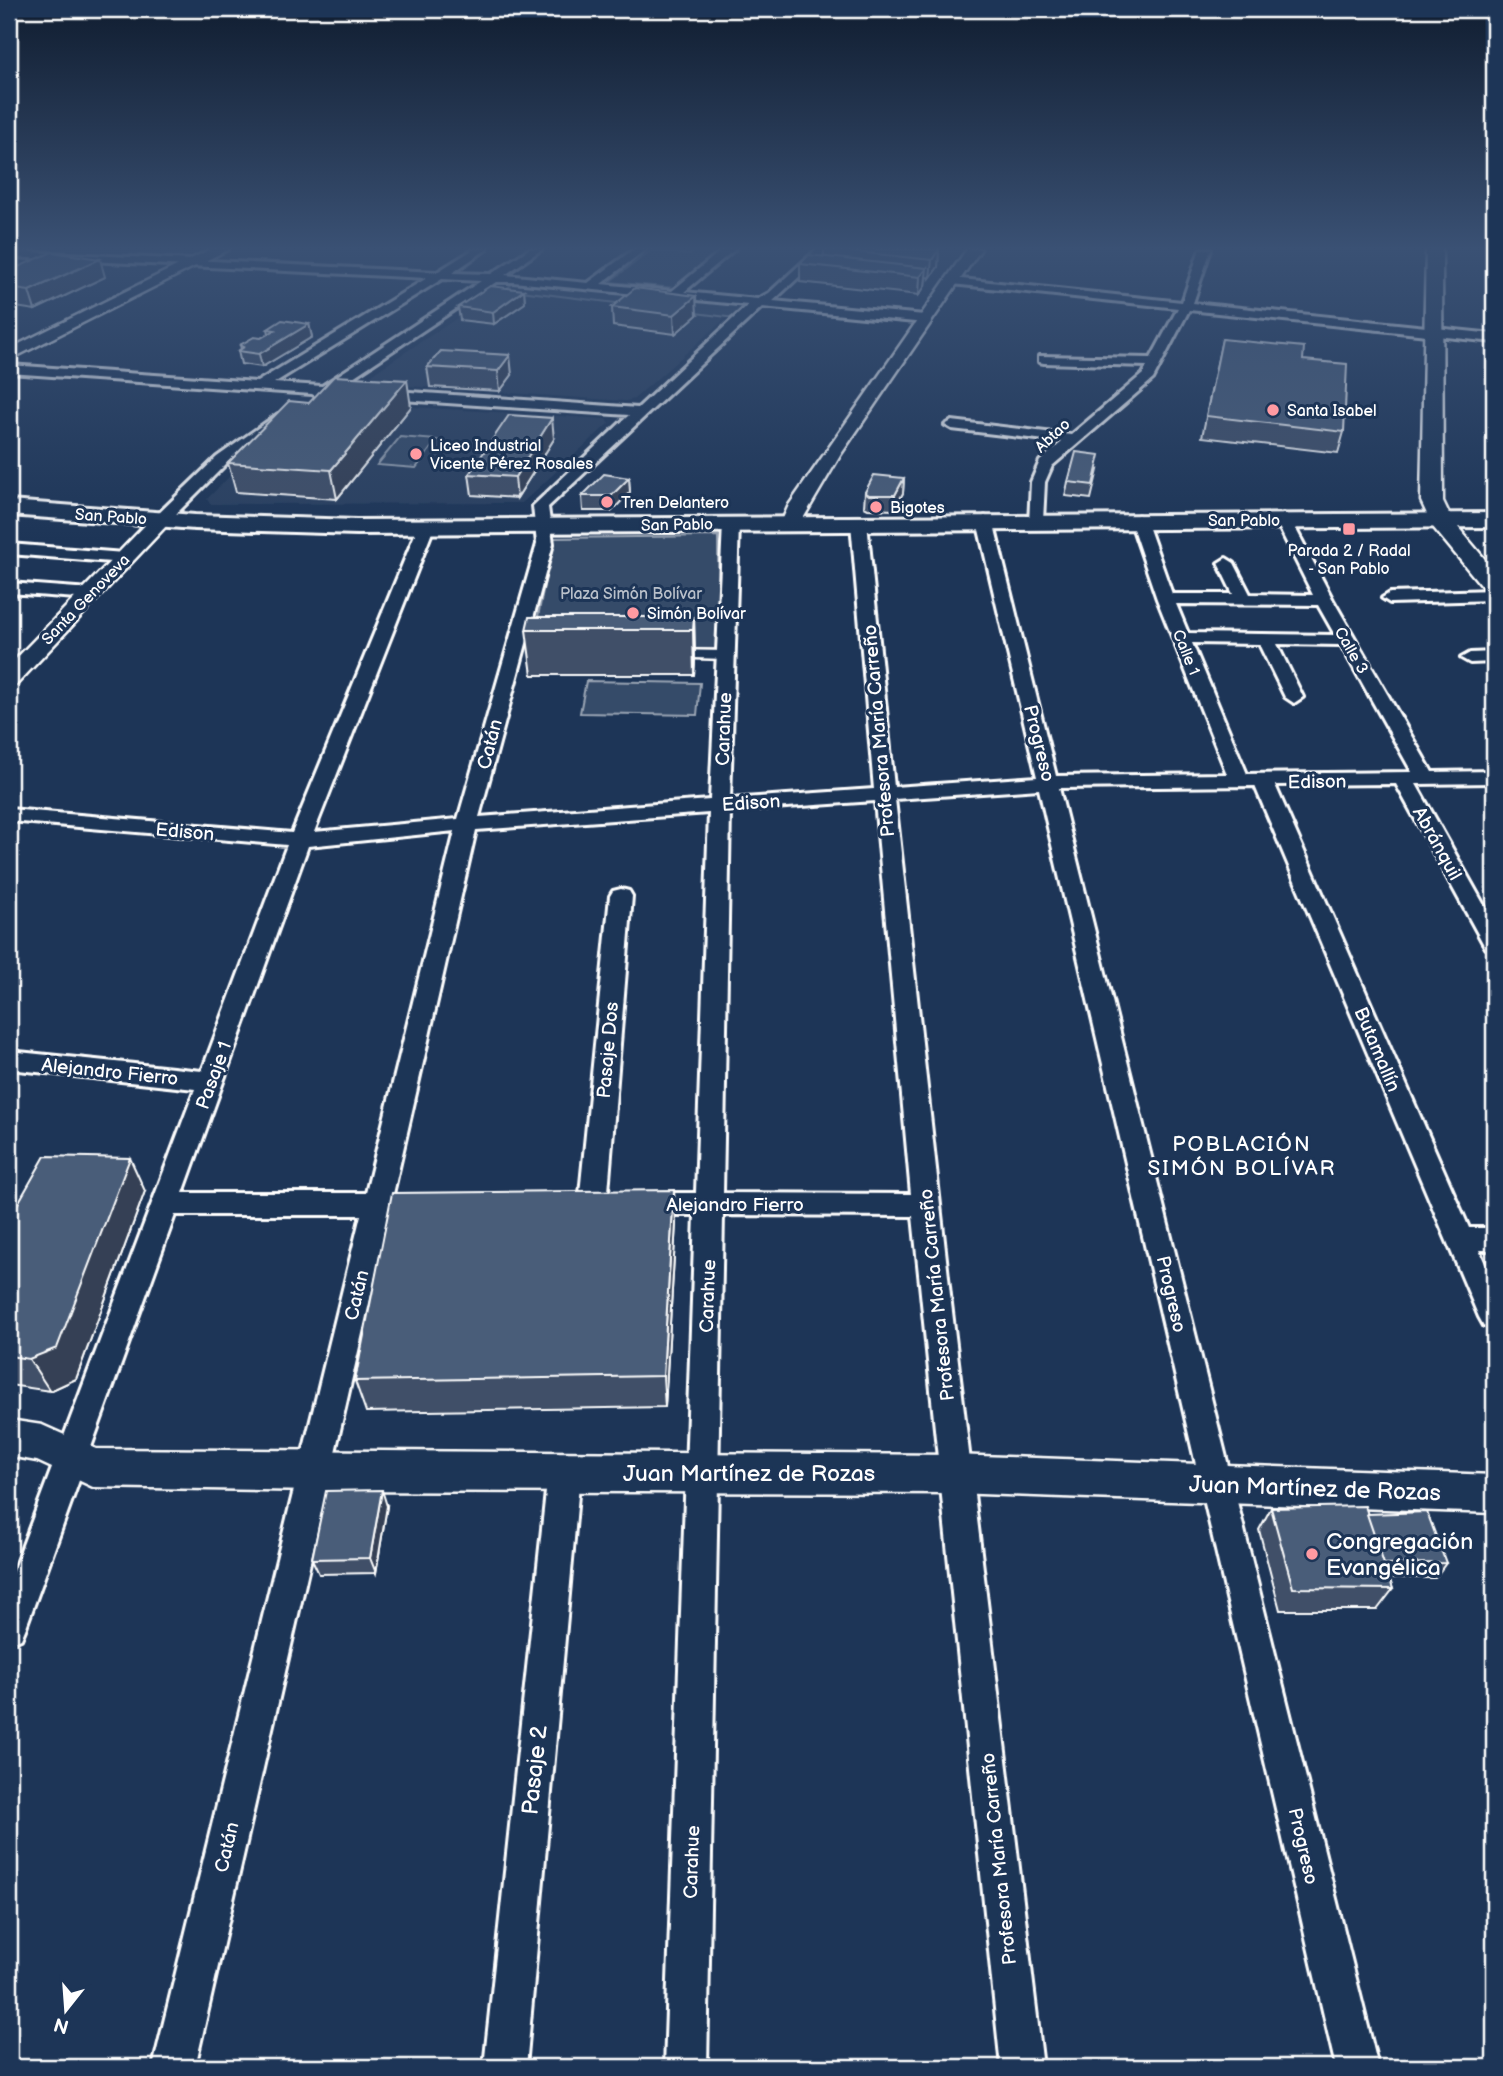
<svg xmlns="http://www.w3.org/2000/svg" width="1503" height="2076" font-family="'Balsamiq Sans',sans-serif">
  <rect width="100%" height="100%" fill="#1d3557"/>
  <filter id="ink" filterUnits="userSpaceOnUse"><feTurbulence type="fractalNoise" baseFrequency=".0143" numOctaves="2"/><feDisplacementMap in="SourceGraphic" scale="14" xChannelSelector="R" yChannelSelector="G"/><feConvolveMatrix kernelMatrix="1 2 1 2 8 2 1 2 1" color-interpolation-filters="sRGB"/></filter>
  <g filter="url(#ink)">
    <g fill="#2a4161">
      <polygon points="503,288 727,317 634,399 626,401 366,383 363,380"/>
      <polygon points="330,402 606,419 609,423 522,503 210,504 207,499 241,465"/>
    </g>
    <g fill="#364b69" stroke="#9aa5b4" stroke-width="2">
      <polygon points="697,249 723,249 675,288 609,282 652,250 689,255"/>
      <polygon points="516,282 750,303 735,318 505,289"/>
      <polygon points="400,437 437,440 416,468 377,465"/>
      <polygon points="718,536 719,649 532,648 553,538"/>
      <polygon points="586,681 700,683 697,715 580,713"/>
    </g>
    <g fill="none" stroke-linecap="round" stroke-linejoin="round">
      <g stroke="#fff" stroke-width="5">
        <polygon id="pedestrian" points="668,650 726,651 733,655 726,659 663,657 663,651"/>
      </g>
      <g stroke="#fff" stroke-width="6">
        <g id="minor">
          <path d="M 474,249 L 487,249 L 452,273 L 491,274 L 529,249 L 542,249 L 505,275 L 588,283 L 634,249 L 646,249 L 601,284 L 672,291 L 723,249 L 735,249 L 684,292 L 758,299 L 769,293 L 817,249 L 829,249 L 773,301 L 925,315 L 931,319 L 925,323 L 762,307 L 548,507 L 553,544 L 479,817 L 710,800 L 723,524 L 731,519 L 739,524 L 730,799 L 874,789 L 851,523 L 859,518 L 867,523 L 894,787 L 1037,777 L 977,521 L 985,516 L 993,521 L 1056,776 L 1227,774 L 1157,599 L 1130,520 L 1138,515 L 1146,520 L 1172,594 L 1233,594 L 1218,563 L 1226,558 L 1234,563 L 1250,594 L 1313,595 L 1275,519 L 1283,514 L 1289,516 L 1333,600 L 1432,772 L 1494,771 L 1494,783 L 1416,784 L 1494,923 L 1494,951 L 1486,948 L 1483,943 L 1396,784 L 1275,785 L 1469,1228 L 1494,1228 L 1494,1250 L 1479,1250 L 1494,1284 L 1494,1329 L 1484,1326 L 1479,1317 L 1255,786 L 1059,788 L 1378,2067 L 1336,2067 L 1039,789 L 895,799 L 950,1295 L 1043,2067 L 1001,2067 L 913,1216 L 723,1215 L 707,2067 L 665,2067 L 695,1215 L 642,1215 L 632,1212 L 628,1204 L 632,1196 L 642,1193 L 696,1193 L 709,813 L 476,830 L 393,1194 L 402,1196 L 406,1204 L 402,1212 L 389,1215 L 195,2067 L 153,2067 L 361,1215 L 175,1215 L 26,1627 L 21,1639 L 9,1644 L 9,1582 L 195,1089 L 9,1069 L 9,1051 L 202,1071 L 287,845 L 9,821 L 9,809 L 292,833 L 418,527 L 426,522 L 434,527 L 314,832 L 458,819 L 537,544 L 533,506 L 629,415 L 327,395 L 319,398 L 312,394 L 9,373 L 9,365 L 257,382 L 427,278 L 9,257 L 9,251 L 437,272 ZM 442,279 L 481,281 L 322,386 L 274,383 ZM 496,282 L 513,282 L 748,305 L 638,408 L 338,387 ZM 1176,604 L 1318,605 L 1335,635 L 1188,633 ZM 1192,643 L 1259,644 L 1285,697 L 1294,703 L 1303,697 L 1277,644 L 1341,645 L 1412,772 L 1247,774 ZM 875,801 L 911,1194 L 723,1193 L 730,811 ZM 455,831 L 366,1193 L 183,1193 L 308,846 Z"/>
          <polygon points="1200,249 1211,249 1193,303 1494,334 1494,342 1189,310 1153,379 1052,466 1045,482 1043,521 1035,526 1029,524 1031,482 1040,461 1062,442 952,429 945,425 952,421 1071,435 1143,374 1147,366 1044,363 1039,362 1039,356 1151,358 1178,308 952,284 946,281 952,278 1182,302"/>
          <polygon points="278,414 290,417 227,463 167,523 155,523 155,517 217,457"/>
          <polygon points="9,544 124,553 132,558 124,563 9,554"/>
          <polygon points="9,583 90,589 98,594 90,599 9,593"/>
          <polygon points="1494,590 1494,600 1390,603 1382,598 1390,593"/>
          <polygon points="1494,652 1494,662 1470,663 1461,658 1470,653"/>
          <polygon points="621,889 629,891 632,896 607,1204 603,1212 593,1215 583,1212 579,1204 610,896 613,891"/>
          <polygon points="564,1458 575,1463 580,1473 526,2067 484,2067 548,1473 553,1463"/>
        </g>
      </g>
      <g stroke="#fff" stroke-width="5">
        <g id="tertiary">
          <polygon points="211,249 229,249 9,360 9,349"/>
          <polygon points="967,249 981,249 841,454 798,527 784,527 781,523 789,505"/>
          <polygon points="161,514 171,520 168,524 17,684 9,686 9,666 154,516"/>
          <polygon points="9,1420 42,1425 96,1449 954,1455 1494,1475 1494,1513 954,1493 315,1491 93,1487 37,1461 9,1456"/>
        </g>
      </g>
      <g stroke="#fff" stroke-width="5">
        <polygon id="secondary" points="1426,249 1442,249 1443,501 1452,520 1494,570 1494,593 1485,590 1433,527 1421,501"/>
      </g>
      <g stroke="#fff" stroke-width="6">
        <polygon id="primary" points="9,501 195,515 357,520 1494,513 1494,527 357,534 195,529 9,515"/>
      </g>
      <use href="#pedestrian" fill="#1d3557" fill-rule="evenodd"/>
      <use href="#minor" fill="#1d3557" fill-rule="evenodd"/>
      <use href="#tertiary" fill="#1d3557" fill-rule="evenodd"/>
      <use href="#secondary" fill="#1d3557" fill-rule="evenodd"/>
      <use href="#primary" fill="#1d3557" fill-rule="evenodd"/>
    </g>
    <g fill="#405068" stroke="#fff" stroke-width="2">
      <polygon points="824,249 939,249 938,267 930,278 926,277 925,286 919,295 800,282 800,264 824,257"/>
      <polygon points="9,271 105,277 35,310 9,306"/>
      <polygon points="524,290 525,303 494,324 460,320 458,307"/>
      <polygon points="612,307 697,315 675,334 613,326"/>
      <polygon points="309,324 312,337 262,367 241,364 238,351 241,349 240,345 261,338 269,333 268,329"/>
      <polygon points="1222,339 1303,360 1344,432 1338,453 1202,437"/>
      <polygon points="441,351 512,375 500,391 430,387 427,367"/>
      <polygon points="309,403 411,407 337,499 236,492 228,463"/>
      <polygon points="554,439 517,498 472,495 469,474"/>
      <polygon points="1098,470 1091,499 1065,496 1068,482"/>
      <polygon points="629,478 630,492 612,511 583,511 582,496"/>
      <polygon points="904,478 903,493 894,510 868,509 864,507 865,492"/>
      <polygon points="694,617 695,661 694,675 532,675 526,630"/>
      <polygon points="145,1191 76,1379 50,1391 9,1385 9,1219"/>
      <polygon points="676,1223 665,1407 366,1412 355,1381"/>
      <polygon points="387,1506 376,1573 319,1574 312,1559"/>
      <polygon points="1271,1508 1367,1514 1446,1563 1435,1578 1389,1578 1393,1589 1377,1610 1280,1610 1259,1530"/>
    </g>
    <g fill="#344155" stroke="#fff" stroke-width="2">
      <polygon points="939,249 938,267 930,278 932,260"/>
      <polygon points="100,259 105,277 35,310 29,291"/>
      <polygon points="927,268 925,286 919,295 920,277"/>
      <polygon points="524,290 525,303 494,324 493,312"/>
      <polygon points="696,296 697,315 675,334 674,315"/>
      <polygon points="309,324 312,337 262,367 259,354"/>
      <polygon points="510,355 512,375 500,391 498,371"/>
      <polygon points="407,380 411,407 337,499 331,470"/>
      <polygon points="552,418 554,439 517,498 515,477"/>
      <polygon points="629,478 630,492 612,511 611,496"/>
      <polygon points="904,478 903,493 894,510 895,495"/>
      <polygon points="694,617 695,661 694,675 693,630"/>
      <polygon points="130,1158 145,1191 76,1379 50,1391 29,1359"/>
      <polygon points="674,1190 676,1223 665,1407 663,1376"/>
      <polygon points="9,1474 11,1488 9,1495"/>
      <polygon points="382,1490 387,1506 376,1573 370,1558"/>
    </g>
    <g fill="#4a5d79" stroke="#fff" stroke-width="2">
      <polygon points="828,249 939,249 932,260"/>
      <polygon points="52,252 100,259 29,291 9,288 9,271"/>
      <polygon points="809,255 927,268 920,277 800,264"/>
      <polygon points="490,286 524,290 493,312 458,307"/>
      <polygon points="635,288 696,296 674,315 612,307"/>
      <polygon points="282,320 309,324 259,354 238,351 244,347 240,345 254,337 261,338 275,330 268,329"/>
      <polygon points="1222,339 1304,347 1303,360 1347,364 1344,432 1206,416"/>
      <polygon points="441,351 510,355 498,371 427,367"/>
      <polygon points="334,376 407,380 331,470 228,463 289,401 309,403"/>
      <polygon points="509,415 552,418 515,477 469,474"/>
      <polygon points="1076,452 1100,455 1093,485 1068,482"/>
      <polygon points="604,474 629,478 611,496 582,496"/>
      <polygon points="874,475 904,478 895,495 869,495 865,492"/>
      <polygon points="529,617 694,617 693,630 526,630"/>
      <polygon points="45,1156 130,1158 57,1348 29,1359 9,1356 9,1219"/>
      <polygon points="674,1190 663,1376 355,1381 392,1193"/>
      <polygon points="382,1490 370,1558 312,1559 326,1491"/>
      <polygon points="1365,1506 1393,1589 1293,1588 1271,1508"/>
      <polygon points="1427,1512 1446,1563 1384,1564 1367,1514"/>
    </g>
  </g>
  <linearGradient id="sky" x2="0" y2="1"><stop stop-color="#101d30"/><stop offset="0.46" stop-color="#3a5174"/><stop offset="1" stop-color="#3a5174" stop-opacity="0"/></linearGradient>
  <rect width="1503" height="540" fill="url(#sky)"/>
  <g fill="#ff9aa2" stroke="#1d3557" stroke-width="2.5">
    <circle cx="1273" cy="410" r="7"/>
    <circle cx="416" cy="454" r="7"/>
    <circle cx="607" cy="502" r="7"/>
    <circle cx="876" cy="507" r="7"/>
    <rect x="1342" y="522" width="14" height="14" rx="3.5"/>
    <circle cx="633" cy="613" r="7"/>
    <circle cx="1312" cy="1554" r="7"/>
  </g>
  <g text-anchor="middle" stroke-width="6" stroke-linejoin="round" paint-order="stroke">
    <g font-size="16" fill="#fff" stroke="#1d3557" text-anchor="start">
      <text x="1287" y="416">Santa Isabel</text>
      <text x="430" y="451">Liceo Industrial<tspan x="430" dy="18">Vicente Pérez Rosales</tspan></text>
      <text x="621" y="508">Tren Delantero</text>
      <text x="890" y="513">Bigotes</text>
      <text x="1349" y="556" text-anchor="middle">Parada 2 / Radal<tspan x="1349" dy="18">- San Pablo</tspan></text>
      <text x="647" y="619">Simón Bolívar</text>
    </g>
    <g font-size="16" fill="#fff" stroke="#1d3557">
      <text transform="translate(1052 435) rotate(-43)" y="6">Abtao</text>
      <text transform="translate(111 516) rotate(4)" y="6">San Pablo</text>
      <text x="1244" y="526">San Pablo</text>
      <text transform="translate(677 524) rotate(-1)" y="6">San Pablo</text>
      <text transform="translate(85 599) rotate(-46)" y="6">Santa Genoveva</text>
      <text transform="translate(1352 650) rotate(60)" y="6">Calle 3</text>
      <text transform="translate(1187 652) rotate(68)" y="6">Calle 1</text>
    </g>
    <g font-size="16" fill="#b9c0ca" stroke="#1d3557">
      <text x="631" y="599">Plaza Simón Bolívar</text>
    </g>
    <g font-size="19" fill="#fff" stroke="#1d3557">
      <text transform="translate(723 729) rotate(-88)" y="7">Carahue</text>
      <text transform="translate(878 731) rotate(-95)" y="7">Profesora María Carreño</text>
      <text transform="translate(1040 743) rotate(76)" y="7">Progreso</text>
      <text transform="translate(489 744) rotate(-75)" y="7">Catán</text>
      <text transform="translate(1317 781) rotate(-1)" y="7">Edison</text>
      <text transform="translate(751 802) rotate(-4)" y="7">Edison</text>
      <text transform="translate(185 831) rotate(5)" y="7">Edison</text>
      <text transform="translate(1438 843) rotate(61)" y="7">Abránquil</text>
      <text transform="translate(1378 1049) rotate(67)" y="7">Butamallín</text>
      <text transform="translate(607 1050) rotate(-85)" y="7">Pasaje Dos</text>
      <text transform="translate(110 1071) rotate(6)" y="7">Alejandro Fierro</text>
      <text transform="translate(213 1075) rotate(-70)" y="7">Pasaje 1</text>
      <text x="735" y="1211">Alejandro Fierro</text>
      <text transform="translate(1172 1294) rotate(77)" y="7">Progreso</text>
      <text transform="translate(356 1295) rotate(-77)" y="7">Catán</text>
      <text transform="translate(936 1295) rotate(-96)" y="7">Profesora María Carreño</text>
      <text transform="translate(707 1296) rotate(-88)" y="7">Carahue</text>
      <text transform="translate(1304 1846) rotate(77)" y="7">Progreso</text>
      <text transform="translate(226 1847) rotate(-77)" y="7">Catán</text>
      <text transform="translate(998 1859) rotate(-96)" y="7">Profesora María Carreño</text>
      <text transform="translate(691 1862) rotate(-88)" y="7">Carahue</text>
    </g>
    <g font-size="21" letter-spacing="2" fill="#fff" stroke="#1d3557">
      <text x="1242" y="1151">POBLACIÓN<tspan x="1242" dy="24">SIMÓN BOLÍVAR</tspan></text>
    </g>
    <g font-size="23" fill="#fff" stroke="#1d3557">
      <text x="749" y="1481">Juan Martínez de Rozas</text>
      <text transform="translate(1315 1488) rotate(2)" y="8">Juan Martínez de Rozas</text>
      <text transform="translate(534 1770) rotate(-84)" y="8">Pasaje 2</text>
    </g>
    <g font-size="23" fill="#fff" stroke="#1d3557" text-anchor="start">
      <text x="1326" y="1549">Congregación<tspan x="1326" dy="26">Evangélica</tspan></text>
    </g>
  </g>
  <rect width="1503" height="2076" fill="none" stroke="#1d3557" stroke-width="35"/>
  <rect x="18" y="18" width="1468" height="2041" fill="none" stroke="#fff" stroke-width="2.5" filter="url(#ink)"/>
  <g transform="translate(66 2010) rotate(197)" stroke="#1d3557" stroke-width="5" paint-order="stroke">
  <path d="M0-5L12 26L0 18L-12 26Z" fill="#ffffff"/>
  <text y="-10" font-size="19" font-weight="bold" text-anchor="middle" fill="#ffffff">N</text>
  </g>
</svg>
